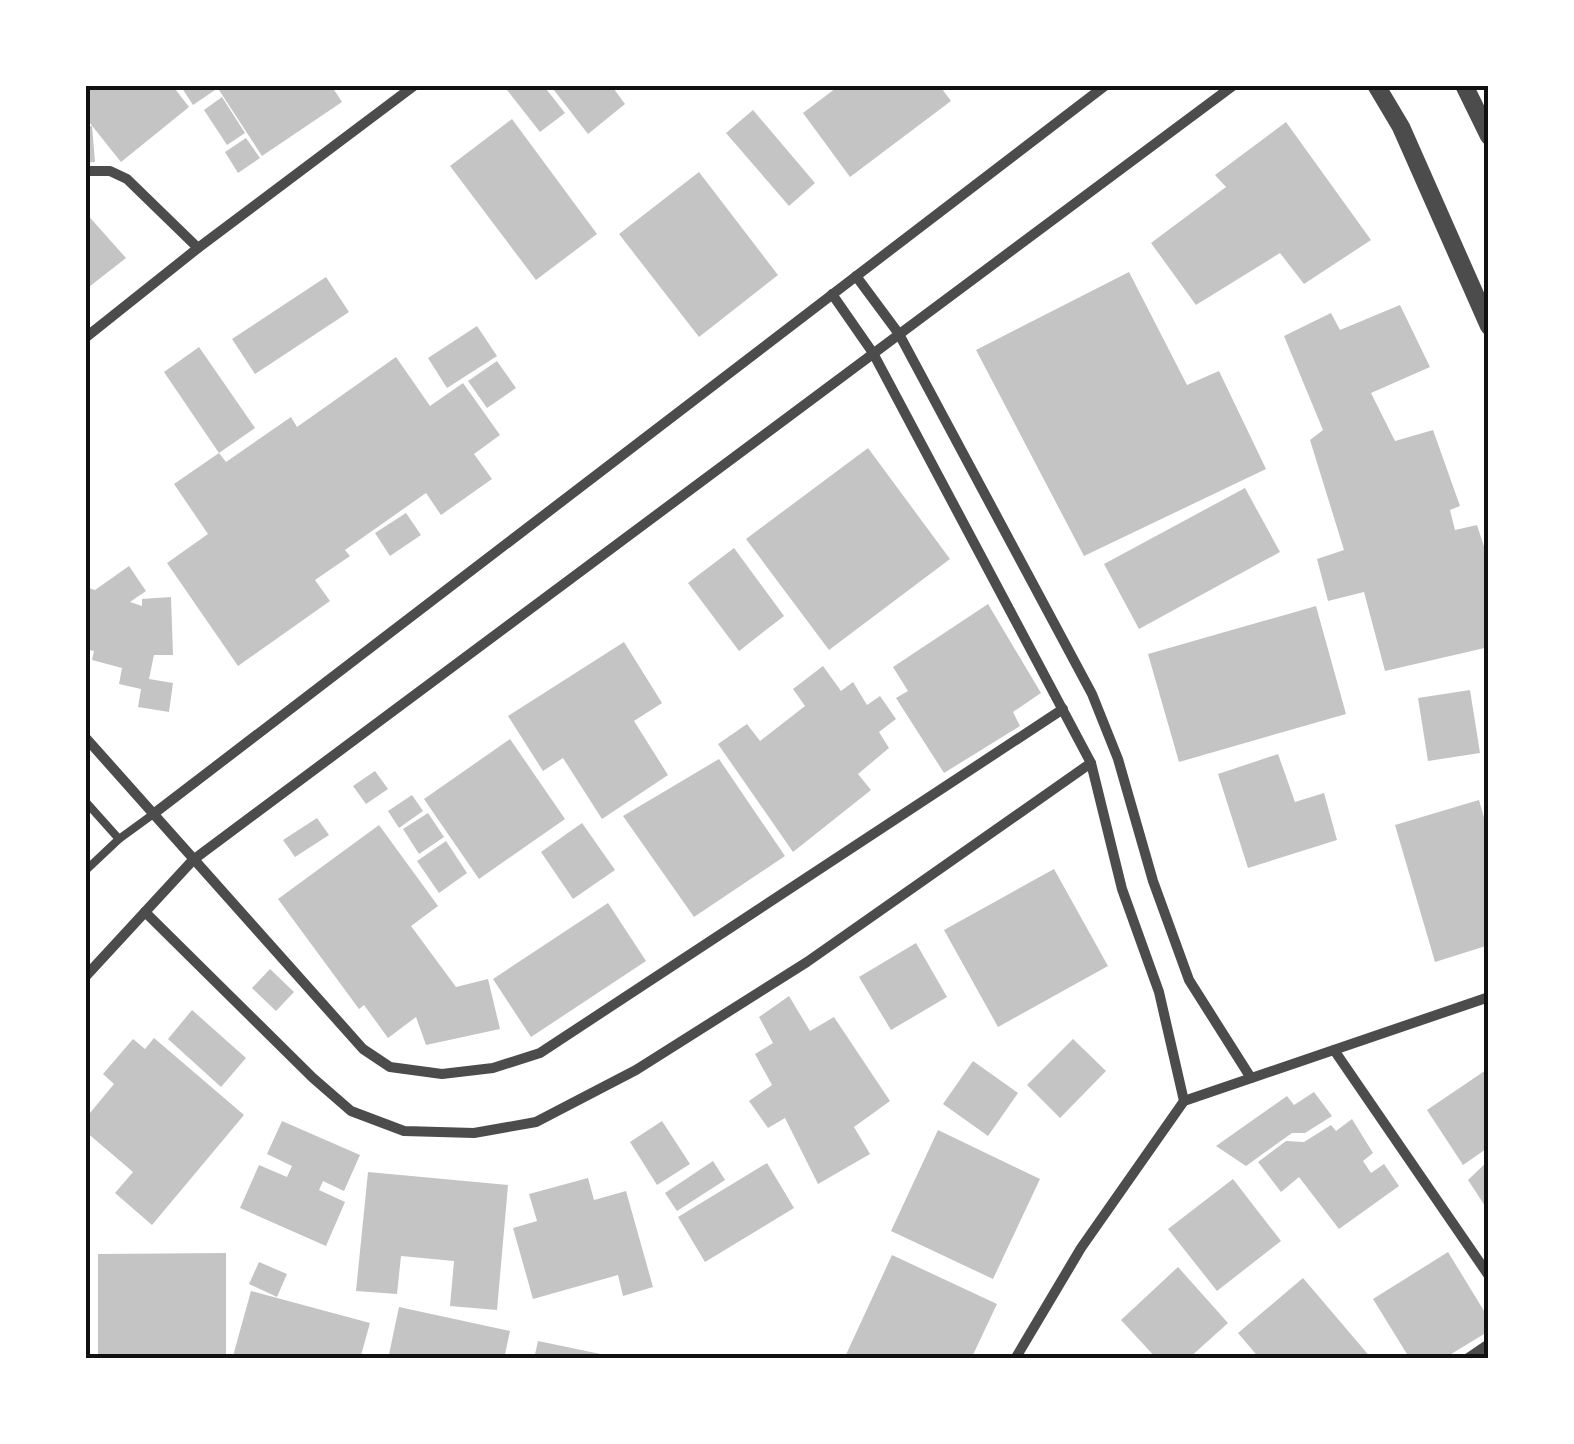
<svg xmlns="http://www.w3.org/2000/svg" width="1574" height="1444" font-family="'Golos Text',sans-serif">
  <rect width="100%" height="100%" fill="#fff"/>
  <g fill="#c4c4c4">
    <polygon points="85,85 172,85 189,107 121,162 85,117"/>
    <polygon points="180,85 216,85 218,88 193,105"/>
    <polygon points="225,85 331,85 342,102 262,156 219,90"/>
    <polygon points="513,85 543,85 565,113 540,132 507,90"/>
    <polygon points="550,85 611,85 625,104 588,134"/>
    <polygon points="840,85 939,85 951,101 850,177 803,113"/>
    <polygon points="222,97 245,133 227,145 204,110"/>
    <polygon points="753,110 815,183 789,206 726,133"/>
    <polygon points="512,119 597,234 536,280 450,166"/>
    <polygon points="1286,122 1371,240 1304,284 1280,253 1196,305 1151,243 1226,187 1215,175"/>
    <polygon points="92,126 95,162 85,163 85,127"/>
    <polygon points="246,138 260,158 238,173 225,152"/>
    <polygon points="699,172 778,275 699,337 619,234"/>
    <polygon points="85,212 126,258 85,290"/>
    <polygon points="1129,272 1187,385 1219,371 1266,469 1084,556 976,350"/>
    <polygon points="326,277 349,312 255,374 232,339"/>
    <polygon points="1400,305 1430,367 1371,393 1395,441 1433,430 1460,506 1450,510 1455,530 1477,525 1489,562 1489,647 1385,671 1364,592 1328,601 1317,559 1344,550 1310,440 1323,430 1284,336 1331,313 1340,330"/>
    <polygon points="477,326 497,356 447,388 428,358"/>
    <polygon points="199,347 255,428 219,453 164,372"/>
    <polygon points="396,357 430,406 463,383 500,435 474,454 492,479 441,515 426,493 345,550 350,556 315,580 330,601 238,666 167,563 208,534 174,484 219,453 226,462 291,417 297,427"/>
    <polygon points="497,361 516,388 487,408 468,381"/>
    <polygon points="868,448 950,559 829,650 746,539"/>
    <polygon points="1245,488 1280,552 1139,629 1104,564"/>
    <polygon points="406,513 421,535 390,556 375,533"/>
    <polygon points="734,548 784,616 739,651 688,583"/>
    <polygon points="129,566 146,591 130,602 142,606 142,599 171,597 173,655 154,655 149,679 173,683 169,712 138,707 141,689 119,684 122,668 92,660 94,651 85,649 86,587 95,590"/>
    <polygon points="988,604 1041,693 1013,712 1020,726 944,773 896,698 908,691 893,667"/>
    <polygon points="1316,606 1346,714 1179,762 1148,654"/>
    <polygon points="624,642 662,703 634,721 668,775 602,819 563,758 543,771 508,716"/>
    <polygon points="823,666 841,691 853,682 867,705 880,696 896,719 879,732 889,748 858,774 871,790 793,852 718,744 747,724 760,741 805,706 793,689"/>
    <polygon points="1470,690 1480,753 1428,761 1418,698"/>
    <polygon points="510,739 565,819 479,879 424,799"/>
    <polygon points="1278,754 1295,802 1324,793 1337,840 1248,868 1218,774"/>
    <polygon points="719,759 785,856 694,917 623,816"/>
    <polygon points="375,771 388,789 366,804 353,786"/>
    <polygon points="412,795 423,811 399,828 388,811"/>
    <polygon points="1479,800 1489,835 1489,945 1435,962 1395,825"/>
    <polygon points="428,813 444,837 419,854 403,829"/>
    <polygon points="317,818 329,835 295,857 283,840"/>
    <polygon points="582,823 615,870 573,899 541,852"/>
    <polygon points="379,825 438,906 411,926 456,987 488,979 500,1029 426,1045 416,1017 388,1038 364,1005 359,1009 278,899"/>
    <polygon points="446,841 467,873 439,893 417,861"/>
    <polygon points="1054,869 1108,966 998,1027 944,930"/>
    <polygon points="608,903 646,961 531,1037 493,979"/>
    <polygon points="916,943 947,997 891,1030 859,977"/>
    <polygon points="270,969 294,992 276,1011 252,988"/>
    <polygon points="789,996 810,1031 834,1017 890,1101 854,1127 870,1154 818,1184 785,1118 768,1128 749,1101 772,1085 755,1054 773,1043 759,1017"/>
    <polygon points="192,1010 246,1058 221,1087 168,1039"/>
    <polygon points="154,1038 244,1115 152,1225 115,1193 133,1172 85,1131 85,1119 114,1084 103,1074 133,1039 145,1049"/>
    <polygon points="1073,1039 1106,1071 1060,1118 1027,1085"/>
    <polygon points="973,1061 1018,1093 988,1136 943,1104"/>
    <polygon points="1489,1068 1489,1147 1463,1165 1427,1110"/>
    <polygon points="1314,1092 1332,1116 1305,1133 1292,1133 1246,1166 1216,1146 1287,1096 1294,1105"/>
    <polygon points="1352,1119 1373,1153 1363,1161 1371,1173 1384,1164 1399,1186 1339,1229 1299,1177 1281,1192 1258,1162 1286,1141 1304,1142 1331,1125 1336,1131"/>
    <polygon points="282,1121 360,1155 344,1191 323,1181 319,1190 345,1202 326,1246 240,1208 259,1165 287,1177 292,1166 267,1154"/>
    <polygon points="662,1121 690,1164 657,1185 630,1142"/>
    <polygon points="938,1130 1040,1179 993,1279 891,1231"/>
    <polygon points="1489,1160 1489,1212 1468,1180"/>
    <polygon points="713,1161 725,1180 677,1211 665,1193"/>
    <polygon points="767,1163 794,1208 705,1262 678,1217"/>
    <polygon points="368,1172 508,1185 497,1310 450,1306 454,1261 401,1256 397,1294 356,1291"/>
    <polygon points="588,1178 594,1200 626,1191 653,1287 623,1296 618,1275 533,1299 513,1228 537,1221 529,1194"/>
    <polygon points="1233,1179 1281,1241 1217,1291 1168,1229"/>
    <polygon points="1448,1252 1489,1319 1489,1331 1443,1359 1410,1359 1373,1299"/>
    <polygon points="226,1253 226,1359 98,1359 98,1254"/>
    <polygon points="892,1255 997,1304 971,1359 844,1359"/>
    <polygon points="259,1262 287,1274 277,1297 249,1284"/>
    <polygon points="1178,1267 1228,1323 1188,1359 1157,1359 1121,1320"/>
    <polygon points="1303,1278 1372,1359 1260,1359 1238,1333"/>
    <polygon points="251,1291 370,1323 360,1359 243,1359 233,1356"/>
    <polygon points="399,1307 510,1331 504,1359 388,1359"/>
    <polygon points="538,1341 615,1357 615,1359 534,1359"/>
  </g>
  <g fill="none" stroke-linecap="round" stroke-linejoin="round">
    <g stroke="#4c4c4c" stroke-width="8">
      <polyline points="85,801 119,839 152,815"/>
      <polyline points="85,871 119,839"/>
    </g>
    <g stroke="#4c4c4c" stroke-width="10">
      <polyline points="85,171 110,171 127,179 198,248"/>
      <polyline points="856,276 899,334 1092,694 1118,759 1153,881 1189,980 1251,1078"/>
      <polyline points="832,294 873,353 1091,763 1122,889 1159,992 1184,1101"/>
      <polyline points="85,338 198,248 415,85"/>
      <polyline points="85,737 363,1049 390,1067 442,1074 493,1068 540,1053 1063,709"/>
      <polyline points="152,815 1106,85"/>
      <polyline points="145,912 313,1078 351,1111 404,1131 474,1133 536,1122 636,1070 807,962 1091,763"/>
      <polyline points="85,977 193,860 1234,85"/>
      <polyline points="1334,1050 1489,1276"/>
      <polyline points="1184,1101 1489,997"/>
      <polyline points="1015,1359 1081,1248 1184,1101"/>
      <polyline points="1467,1359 1489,1344"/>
    </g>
    <g stroke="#4c4c4c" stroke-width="18">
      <polyline points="1376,85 1401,127 1489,326"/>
      <polyline points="1464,85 1489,136"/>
    </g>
  </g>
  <rect width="1574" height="1444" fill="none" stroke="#ffffff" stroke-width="175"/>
  <rect x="88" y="88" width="1398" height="1268" fill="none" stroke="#111" stroke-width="4"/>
</svg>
